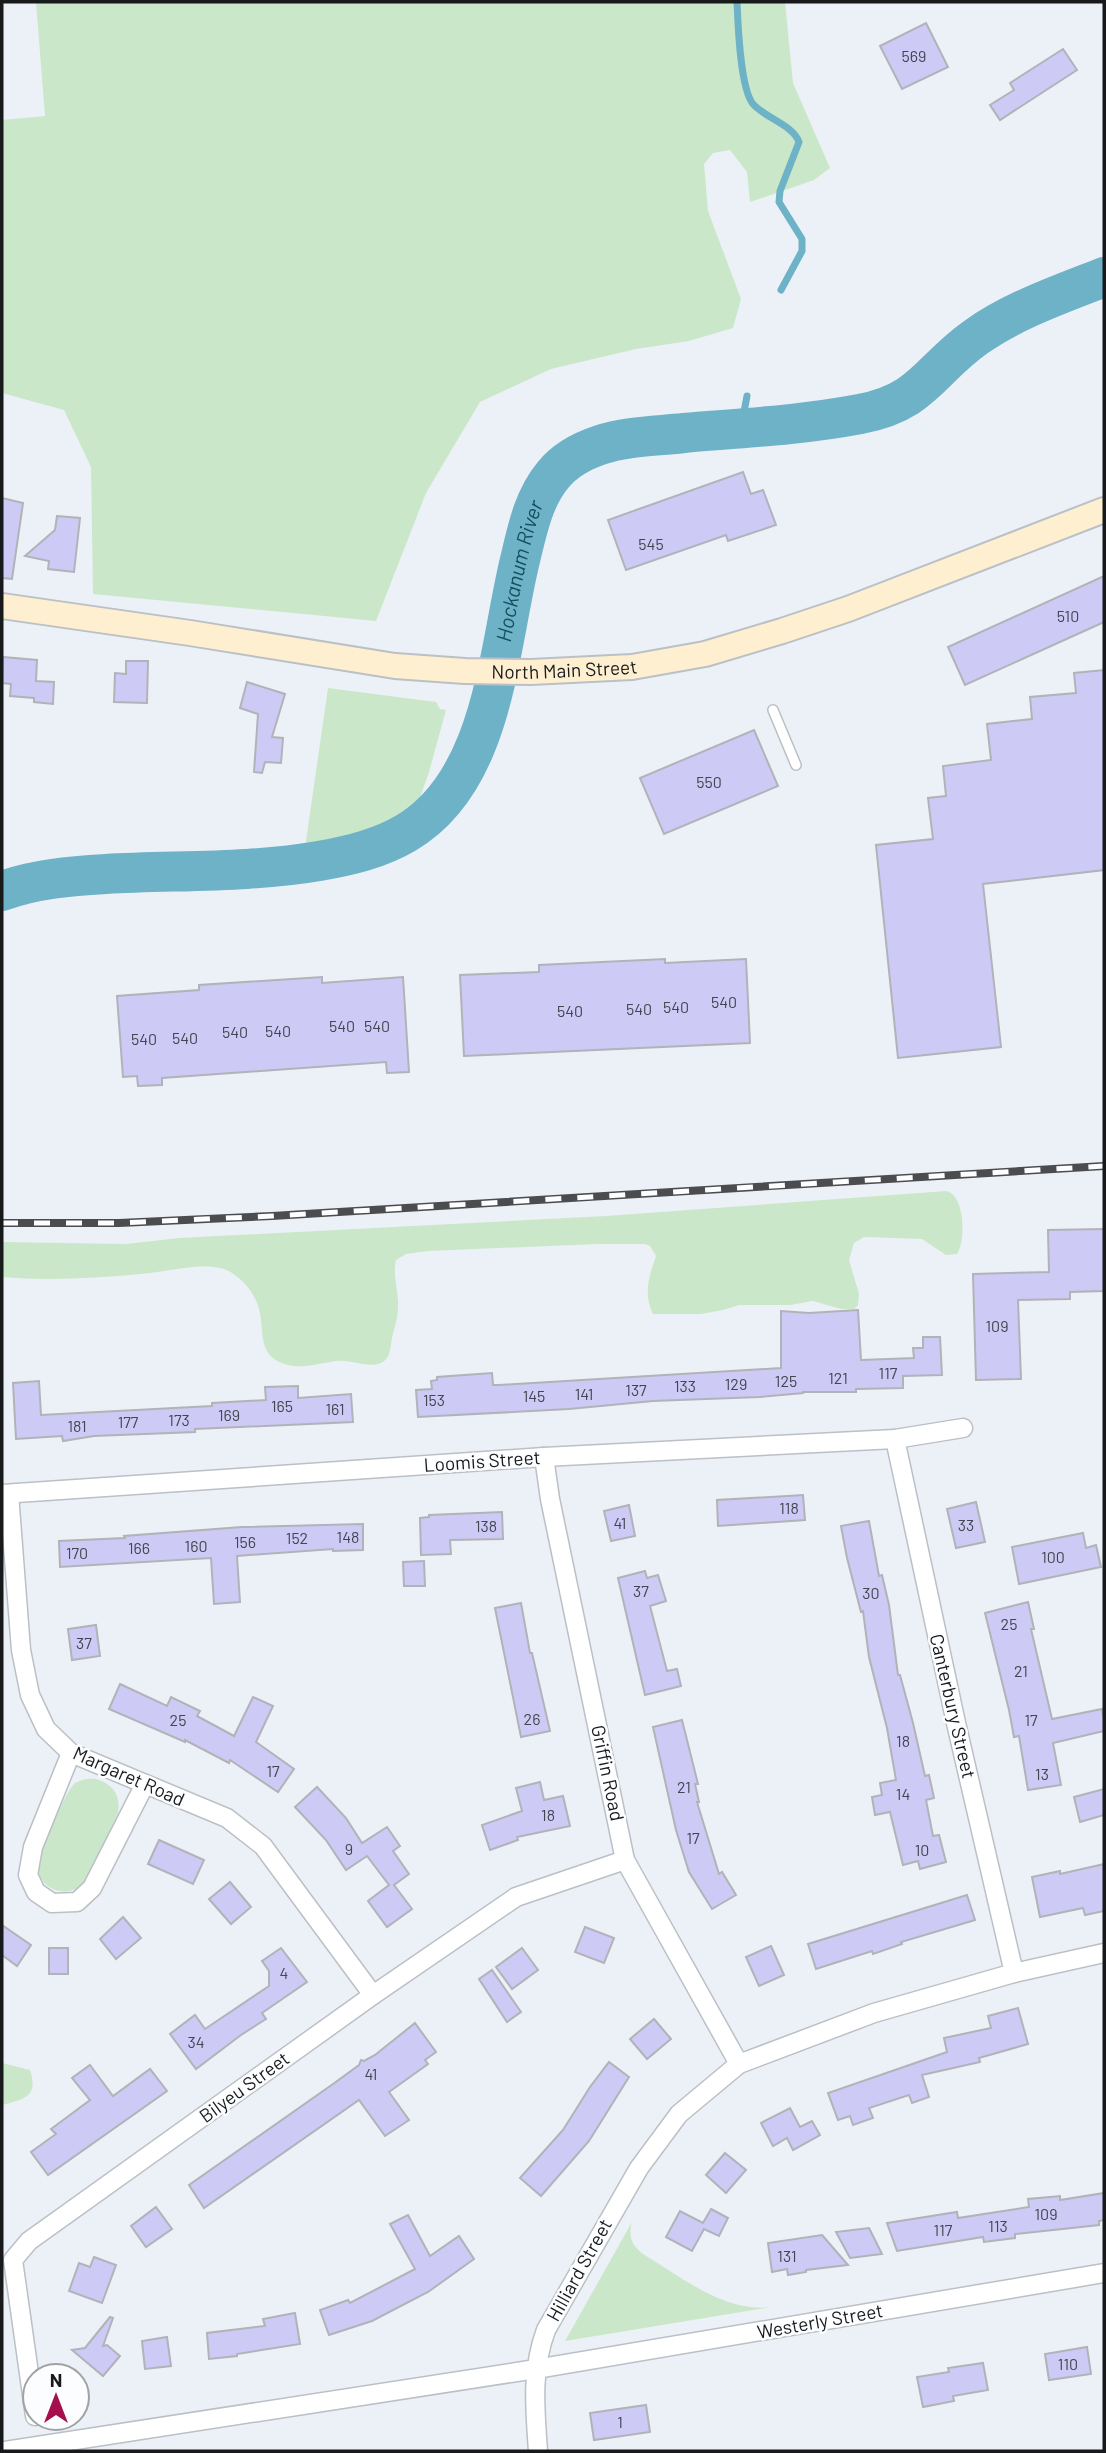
<svg xmlns="http://www.w3.org/2000/svg" width="1106" height="2453" font-family="Barlow,sans-serif">
  <rect width="100%" height="100%" fill="#ecf1f7"/>
  <g fill="#cbe7c9">
    <polygon points="36,2 785,2 793,83 830,168 814,180 750,202 747,172 730,150 713,153 704,164 708,211 741,299 733,328 689,341 636,349 551,369 480,402 426,493 376,621 93,594 91,467 64,410 2,393 2,120 45,116"/>
    <polygon points="328,688 436,702 440,709 446,710 429,772 415,812 349,837 305,848"/>
    <path d="M 946,1191 C 965,1194 966,1241 957,1254 L 946,1255 L 922,1239 L 864,1237 L 854,1243 L 849,1260 L 859,1294 L 858,1305 L 854,1309 L 841,1309 L 813,1301 L 790,1305 L 739,1305 L 723,1310 L 701,1314 L 653,1314 C 643,1294 649,1276 656,1256 L 650,1246 L 645,1244 L 598,1244 L 428,1251 L 406,1254 L 396,1260 C 392,1276 399,1291 398,1307 C 398,1319 394,1328 392,1338 C 390,1348 391,1361 378,1364 C 365,1367 349,1359 336,1361 C 321,1363 303,1369 288,1365 C 256,1357 265,1332 259,1309 C 255,1292 238,1272 220,1268 C 194,1263 167,1272 141,1274 C 95,1278 47,1281 2,1277 L 2,1242 L 126,1244 L 179,1238 L 606,1216 Z"/>
    <path d="M 96,1779 C 113,1784 121,1795 118,1813 C 110,1829 94,1873 82,1885 C 66,1899 38,1889 38,1866 C 38,1854 66,1790 75,1783 C 82,1779 89,1778 96,1779 Z"/>
    <path d="M 2,2063 L 30,2070 C 39,2097 24,2099 2,2105 Z"/>
    <path d="M 632,2222 C 628,2235 631,2245 643,2254 C 682,2277 724,2313 772,2307 L 565,2341 Z"/>
  </g>
  <g fill="none" stroke-linecap="round" stroke-linejoin="round">
    <g stroke="#6eb2c7" stroke-width="7">
      <path d="M 737,2 C 738,24 740,88 753,104 C 765,118 793,125 799,142 L 780,191 L 779,202 L 802,239 L 802,251 L 781,290"/>
      <polyline points="741,428 747,396"/>
    </g>
    <path stroke="#6eb2c7" stroke-width="40" id="s1" d="M 2,891 C 35,879 71,876 106,874 C 177,870 249,873 319,861 C 349,856 379,849 406,833 C 494,781 498,650 520,560 C 527,531 533,499 553,475 C 565,460 582,451 600,445 C 627,436 657,436 684,433 C 743,428 802,425 860,414 C 924,402 929,370 976,337 C 1014,310 1061,294 1104,277"/>
  </g>
  <g fill="#cecaf6" stroke="#b2b2b9" stroke-width="2">
    <polygon points="926,23 948,67 902,89 880,46"/>
    <polygon points="1063,49 1077,70 1000,120 990,105 1014,90 1010,83"/>
    <polygon points="743,472 751,494 763,490 776,525 728,541 726,535 626,570 608,520"/>
    <polygon points="2,498 23,503 12,579 2,578"/>
    <polygon points="57,516 80,518 74,572 48,569 49,561 25,556 55,530"/>
    <polygon points="1104,576 1104,622 965,685 948,647"/>
    <polygon points="3,657 37,660 36,681 54,682 53,704 34,702 34,698 10,696 11,684 2,683"/>
    <polygon points="126,661 148,661 147,703 114,702 115,673 126,674"/>
    <polygon points="1104,670 1104,870 983,884 1001,1047 898,1058 876,845 933,839 928,798 946,796 943,766 991,760 987,724 1032,719 1030,697 1076,693 1074,673"/>
    <polygon points="247,682 285,694 272,737 283,738 281,763 265,762 262,773 254,772 258,714 240,708"/>
    <polygon points="754,730 778,786 664,834 640,778"/>
    <polygon points="665,959 665,963 746,959 750,1043 464,1056 460,975 539,972 539,965"/>
    <polygon points="322,977 322,983 403,977 409,1072 387,1073 386,1062 162,1078 162,1085 138,1086 137,1076 123,1077 117,996 199,990 199,985"/>
    <polygon points="1104,1229 1104,1291 1070,1292 1070,1299 1018,1300 1021,1379 976,1380 973,1274 1049,1272 1048,1230"/>
    <polygon points="858,1310 861,1360 914,1358 913,1348 923,1348 923,1337 940,1337 942,1375 903,1376 903,1388 856,1389 856,1392 803,1392 803,1393 760,1397 653,1401 569,1409 418,1417 416,1390 432,1389 431,1381 437,1380 437,1377 492,1373 493,1385 499,1385 781,1368 781,1311 809,1313"/>
    <polygon points="39,1381 41,1415 212,1406 212,1403 266,1400 265,1387 298,1386 298,1398 351,1394 353,1422 195,1429 195,1432 94,1436 63,1441 62,1436 16,1439 13,1383"/>
    <polygon points="803,1495 805,1520 718,1526 717,1500"/>
    <polygon points="976,1502 985,1542 956,1548 947,1509"/>
    <polygon points="629,1505 635,1536 611,1541 604,1511"/>
    <polygon points="502,1512 503,1539 450,1540 451,1554 421,1555 420,1518 429,1517 429,1515"/>
    <polygon points="869,1521 879,1576 882,1575 889,1605 898,1675 900,1675 913,1723 925,1776 929,1775 934,1798 926,1800 933,1836 939,1835 946,1862 920,1869 918,1861 903,1865 890,1812 875,1815 872,1797 882,1795 880,1783 896,1780 887,1728 869,1657 863,1611 861,1612 847,1558 841,1526"/>
    <polygon points="363,1524 363,1550 333,1551 333,1549 237,1556 240,1602 214,1604 211,1558 60,1567 59,1541 125,1538 124,1536 242,1527"/>
    <polygon points="1083,1533 1086,1548 1096,1545 1101,1567 1019,1584 1012,1547"/>
    <polygon points="424,1561 425,1586 404,1586 403,1562"/>
    <polygon points="645,1571 647,1578 658,1575 666,1601 650,1606 667,1671 677,1669 681,1686 645,1695 618,1578"/>
    <polygon points="1028,1602 1034,1629 1031,1629 1052,1719 1102,1709 1104,1719 1104,1731 1053,1743 1061,1785 1028,1790 1019,1736 1014,1737 1009,1710 985,1613"/>
    <polygon points="521,1603 530,1653 532,1653 550,1731 521,1737 495,1608"/>
    <polygon points="96,1625 100,1656 72,1660 68,1629"/>
    <polygon points="120,1684 167,1706 171,1697 200,1711 197,1716 234,1736 253,1697 273,1706 256,1742 294,1769 278,1792 230,1760 229,1763 185,1740 185,1742 109,1709"/>
    <polygon points="682,1720 698,1784 695,1784 699,1802 697,1802 719,1874 722,1872 736,1895 712,1909 689,1872 676,1830 653,1727"/>
    <polygon points="540,1782 544,1800 563,1796 570,1826 517,1837 518,1840 490,1850 482,1825 522,1811 516,1788"/>
    <polygon points="317,1787 346,1818 362,1843 387,1827 400,1846 393,1851 409,1874 394,1885 412,1909 387,1927 368,1901 389,1885 367,1856 346,1870 326,1840 295,1807"/>
    <polygon points="1104,1789 1104,1815 1080,1822 1074,1797"/>
    <polygon points="159,1840 204,1860 193,1884 148,1864"/>
    <polygon points="1104,1864 1104,1911 1085,1915 1083,1908 1040,1917 1032,1877 1060,1871 1060,1874"/>
    <polygon points="230,1882 251,1907 231,1924 209,1899"/>
    <polygon points="967,1895 975,1920 901,1942 902,1944 873,1954 872,1951 816,1969 808,1944"/>
    <polygon points="123,1917 141,1938 116,1959 100,1939"/>
    <polygon points="2,1925 31,1945 17,1966 2,1955"/>
    <polygon points="585,1927 614,1938 604,1963 575,1952"/>
    <polygon points="771,1946 784,1975 759,1986 746,1957"/>
    <rect x="49" y="1948" width="19" height="26"/>
    <polygon points="281,1948 307,1982 262,2013 266,2019 241,2035 196,2069 170,2034 195,2015 205,2029 269,1986 269,1971 262,1961"/>
    <polygon points="522,1948 538,1970 512,1989 496,1967"/>
    <polygon points="492,1970 521,2012 507,2022 479,1979"/>
    <polygon points="1018,2008 1028,2044 979,2058 980,2062 922,2075 929,2097 912,2103 909,2095 869,2108 873,2118 853,2125 850,2116 838,2120 828,2093 947,2052 944,2038 991,2028 988,2016"/>
    <polygon points="654,2019 671,2039 647,2059 630,2039"/>
    <polygon points="415,2023 436,2052 425,2060 428,2064 389,2092 409,2120 385,2136 359,2100 204,2208 189,2185 333,2084 359,2065 361,2060 364,2061 375,2055"/>
    <polygon points="609,2062 629,2077 589,2141 541,2196 520,2178 563,2130 590,2087"/>
    <polygon points="90,2065 113,2096 150,2069 167,2091 48,2175 31,2152 56,2134 51,2129 90,2100 72,2078"/>
    <polygon points="790,2108 800,2127 812,2121 820,2135 793,2150 787,2138 773,2146 761,2123"/>
    <polygon points="725,2153 746,2170 726,2193 706,2175"/>
    <polygon points="1104,2193 1104,2220 1099,2221 1099,2225 1015,2234 1015,2238 984,2242 983,2237 897,2251 887,2223 957,2212 958,2218 1029,2207 1028,2199 1060,2196 1060,2200"/>
    <polygon points="156,2207 172,2229 146,2247 131,2226"/>
    <polygon points="711,2209 728,2218 719,2236 704,2229 692,2251 666,2237 680,2211 703,2223"/>
    <polygon points="408,2215 430,2256 459,2236 474,2259 428,2292 372,2321 329,2335 320,2310 348,2300 350,2303 415,2269 390,2224"/>
    <polygon points="869,2228 882,2254 850,2258 836,2232"/>
    <polygon points="822,2235 848,2265 806,2270 806,2272 788,2275 787,2269 772,2272 768,2243"/>
    <polygon points="94,2257 116,2265 102,2303 69,2291 79,2263 90,2267"/>
    <polygon points="295,2313 300,2344 237,2354 237,2356 209,2359 207,2333 265,2326 263,2319"/>
    <polygon points="110,2317 113,2318 103,2346 107,2345 120,2356 103,2376 72,2350 85,2348"/>
    <polygon points="167,2337 171,2366 145,2369 142,2341"/>
    <polygon points="1087,2347 1091,2374 1049,2380 1045,2354"/>
    <polygon points="983,2363 988,2390 953,2396 954,2401 923,2407 917,2377 949,2372 948,2368"/>
    <polygon points="646,2405 650,2432 594,2440 590,2413"/>
  </g>
  <g fill="none" stroke-linecap="round" stroke-linejoin="round">
    <g stroke="#bbc0c6" stroke-width="12">
      <polyline id="service" points="773,710 796,765"/>
    </g>
    <g stroke="#bbc0c6" stroke-width="21">
      <g id="minor">
        <polyline points="895,1439 956,1723 1014,1973"/>
        <polyline points="544,1457 550,1499 625,1860 739,2064"/>
        <polyline points="2,1494 544,1457 895,1439 963,1428"/>
        <polyline points="9,1494 21,1650 30,1695 46,1729 71,1753 227,1818 263,1846 373,1995"/>
        <polyline points="71,1753 33,1847 28,1875 36,1892 52,1903 77,1902 92,1888 145,1784"/>
        <polyline points="35,2416 13,2260 29,2241 373,1995 516,1897 625,1860"/>
        <polyline points="5,2451 536,2369 1104,2273"/>
        <path d="M 538,2451 C 535,2409 531,2370 546,2330 L 639,2168 L 679,2114 L 739,2064 L 874,2013 L 1014,1973 L 1104,1953"/>
      </g>
    </g>
    <g stroke="#bbc0c6" stroke-width="28">
      <g id="secondary">
        <path id="s2" d="M 2,606 L 190,633 L 395,666 L 465,671 L 531,672 L 632,667 L 705,654 L 782,631 L 848,609 L 1104,510"/>
      </g>
    </g>
    <use href="#service" stroke="#fff" stroke-width="9"/>
    <use href="#minor" stroke="#fff" stroke-width="18"/>
    <use href="#secondary" stroke="#feefd0" stroke-width="24"/>
    <g stroke="#4a4c4f" stroke-width="8">
      <polyline id="rail" points="2,1223 119,1223 272,1216 1104,1166"/>
    </g>
    <use href="#rail" stroke="#fcfdff" stroke-width="5" stroke-dasharray="16" stroke-linecap="butt"/>
  </g>
  <g text-anchor="middle" stroke-width="5" stroke-linejoin="round" paint-order="stroke">
    <g font-size="16" fill="#454552">
      <text x="914" y="62">569</text>
      <text x="651" y="550">545</text>
      <text x="1068" y="622">510</text>
      <text x="709" y="788">550</text>
      <text x="724" y="1008">540</text>
      <text x="676" y="1013">540</text>
      <text x="639" y="1015">540</text>
      <text x="570" y="1017">540</text>
      <text x="342" y="1032">540</text>
      <text x="377" y="1032">540</text>
      <text x="278" y="1037">540</text>
      <text x="235" y="1038">540</text>
      <text x="185" y="1044">540</text>
      <text x="144" y="1045">540</text>
      <text x="997" y="1332">109</text>
      <text x="888" y="1379">117</text>
      <text x="838" y="1384">121</text>
      <text x="786" y="1387">125</text>
      <text x="736" y="1390">129</text>
      <text x="685" y="1392">133</text>
      <text x="636" y="1396">137</text>
      <text x="584" y="1400">141</text>
      <text x="534" y="1402">145</text>
      <text x="434" y="1406">153</text>
      <text x="282" y="1412">165</text>
      <text x="335" y="1415">161</text>
      <text x="229" y="1421">169</text>
      <text x="179" y="1426">173</text>
      <text x="128" y="1428">177</text>
      <text x="77" y="1432">181</text>
      <text x="789" y="1514">118</text>
      <text x="620" y="1529">41</text>
      <text x="966" y="1531">33</text>
      <text x="486" y="1532">138</text>
      <text x="348" y="1543">148</text>
      <text x="297" y="1544">152</text>
      <text x="245" y="1548">156</text>
      <text x="196" y="1552">160</text>
      <text x="139" y="1554">166</text>
      <text x="77" y="1559">170</text>
      <text x="1053" y="1563">100</text>
      <text x="641" y="1597">37</text>
      <text x="871" y="1599">30</text>
      <text x="1009" y="1630">25</text>
      <text x="84" y="1649">37</text>
      <text x="1021" y="1677">21</text>
      <text x="532" y="1725">26</text>
      <text x="178" y="1726">25</text>
      <text x="1031" y="1726">17</text>
      <text x="903" y="1747">18</text>
      <text x="273" y="1777">17</text>
      <text x="1042" y="1780">13</text>
      <text x="684" y="1793">21</text>
      <text x="903" y="1800">14</text>
      <text x="548" y="1821">18</text>
      <text x="693" y="1844">17</text>
      <text x="349" y="1855">9</text>
      <text x="922" y="1856">10</text>
      <text x="284" y="1979">4</text>
      <text x="196" y="2048">34</text>
      <text x="371" y="2080">41</text>
      <text x="1046" y="2220">109</text>
      <text x="998" y="2232">113</text>
      <text x="943" y="2236">117</text>
      <text x="787" y="2262">131</text>
      <text x="1068" y="2370">110</text>
      <text x="620" y="2428">1</text>
    </g>
    <g font-size="19" fill="#17191b" stroke="#fcfdff">
      <text dy="7" stroke="none"><textPath href="#s2" startOffset="567">North Main Street</textPath></text>
      <text transform="translate(482 1461) rotate(-4)" y="7">Loomis Street</text>
      <text transform="translate(953 1706) rotate(77)" y="7">Canterbury Street</text>
      <text transform="translate(608 1773) rotate(78)" y="7">Griffin Road</text>
      <text transform="translate(129 1776) rotate(24)" y="7">Margaret Road</text>
      <text transform="translate(244 2087) rotate(-36)" y="7">Bilyeu Street</text>
      <text transform="translate(579 2270) rotate(-61)" y="7">Hilliard Street</text>
      <text transform="translate(820 2321) rotate(-10)" y="7">Westerly Street</text>
    </g>
    <g font-size="21" font-style="italic" fill="#154f5f" stroke="#fcfdff">
      <text dy="7" stroke="none"><textPath href="#s1" startOffset="705">Hockanum River</textPath></text>
    </g>
  </g>
  <rect width="1106" height="2453" fill="none" stroke="#17191b" stroke-width="7"/>
  <g transform="translate(56 2397)"><circle r="33" fill="#fcfdff" stroke="#a0a2a4" stroke-width="2"/>
  <path d="M0-5L12 26L0 18L-12 26Z" fill="#a5104c"/>
  <text y="-10" font-size="19" font-weight="bold" text-anchor="middle" fill="#17191b">N</text>
  </g>
</svg>
